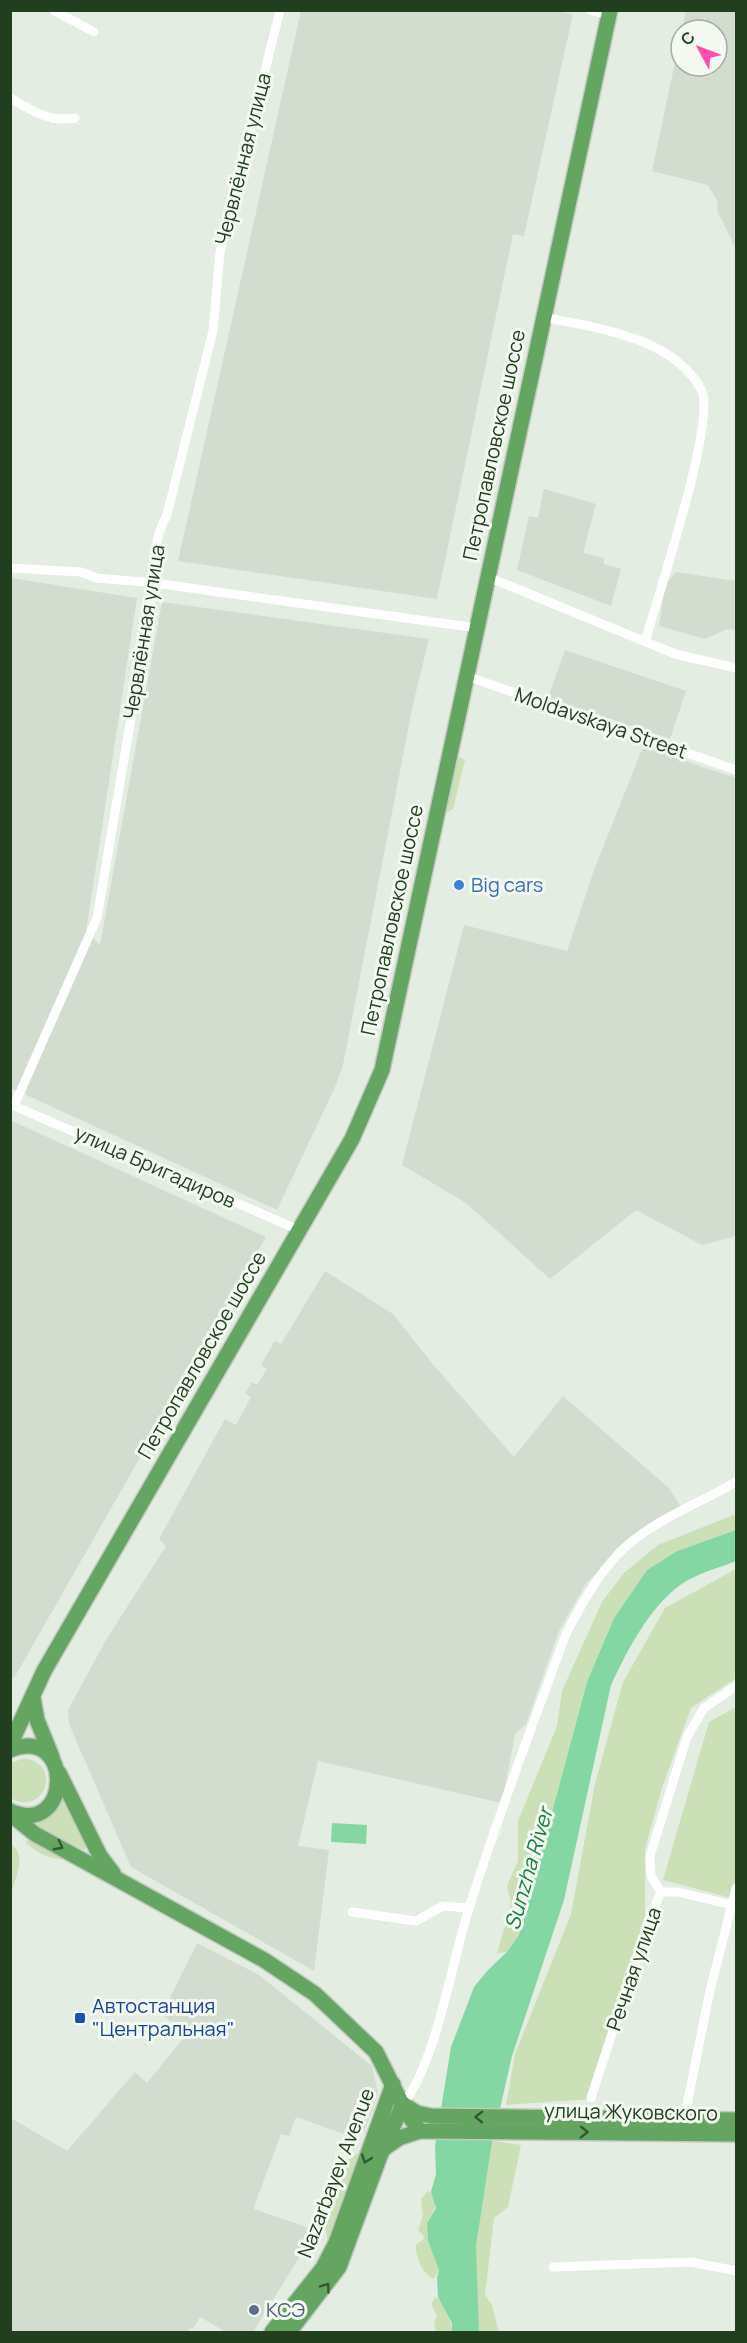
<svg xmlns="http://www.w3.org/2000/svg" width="747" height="2343" font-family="Manrope,sans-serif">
  <rect width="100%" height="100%" fill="#e3ede1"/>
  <g fill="#d2ddcf">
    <polygon points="558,11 573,14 524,236 513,234 437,599 178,561 301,11"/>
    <polygon points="686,11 736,11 736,249 717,210 718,202 708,185 652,171 681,34 681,66 717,66 717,30 682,30"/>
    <polygon points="544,489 596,504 583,553 604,558 604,564 621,569 611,606 517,570 529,516 538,518"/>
    <polygon points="676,572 736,581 736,630 727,629 705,639 659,626 665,585"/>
    <polygon points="11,578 137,598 86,932 100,945 162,602 429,639 413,704 343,1065 336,1085 277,1210 11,1088"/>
    <polygon points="565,650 686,691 670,739 548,698"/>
    <polygon points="643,747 736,778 736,1236 702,1245 636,1210 550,1279 466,1203 402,1165 464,925 567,951 594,870"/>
    <polygon points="10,1120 266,1237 14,1678 10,1675"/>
    <polygon points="325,1271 393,1314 431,1362 514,1457 563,1396 669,1488 681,1507 621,1546 585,1585 559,1631 526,1724 515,1734 502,1803 318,1761 298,1846 329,1850 314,1971 131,1867 69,1724 68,1710 106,1640 166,1546 159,1539 225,1419 236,1425 251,1397 245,1393 252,1382 257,1385 267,1369 261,1365 275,1341 281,1344"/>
    <polygon points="197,1943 259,1975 372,2066 378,2093 364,2133 347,2135 296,2117 289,2136 281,2134 256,2201 254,2209 306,2227 314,2241 308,2243 253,2332 226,2332 200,2317 193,2329 190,2328 187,2332 11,2332 11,2118 67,2151 135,2072 147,2083 186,2035 162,2014"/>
  </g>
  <g fill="#cce0b8">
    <polygon points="459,757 465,760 453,809 442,815"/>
    <polygon points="736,1514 736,1530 677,1551 647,1570 614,1618 587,1682 519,1935 507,1952 497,1953 511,1904 507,1886 518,1861 518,1821 557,1726 562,1691 602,1602 624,1573 658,1545"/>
    <polygon points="736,1569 736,1678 691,1708 662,1788 645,1849 645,1919 592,2099 506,2105 515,2054 571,1914 595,1784 623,1682 665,1608"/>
    <polygon points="736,1707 736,1877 731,1898 663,1880 709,1722"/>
    <path d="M 24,1758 C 65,1765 42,1818 11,1798 L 11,1763 Z"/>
    <polygon points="64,1793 88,1846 84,1850 36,1826 52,1813"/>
    <path d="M 27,1840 L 32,1841 L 67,1860 C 49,1859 39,1854 26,1843 Z"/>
    <path d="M 11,1845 C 28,1854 15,1879 11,1894 Z"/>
    <polygon points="495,2141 521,2145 508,2207 494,2218 485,2295 492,2305 499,2332 479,2332 476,2327 472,2261 491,2142"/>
    <polygon points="360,2152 333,2231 328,2241 323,2217 337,2170 342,2163"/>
    <path d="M 428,2191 L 433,2194 L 436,2205 L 427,2223 L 428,2241 L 439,2270 L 434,2279 C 422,2274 415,2256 416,2244 L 423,2240 L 424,2236 L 418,2230 L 423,2216 L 421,2199 Z"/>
    <path d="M 435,2297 L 441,2300 C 445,2310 453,2322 452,2332 L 436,2332 L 434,2323 L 437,2316 L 431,2304 Z"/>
  </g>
  <g fill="#84d7a3">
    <path d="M 736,1530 L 736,1561 C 721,1567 703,1572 688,1580 C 652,1601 628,1649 611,1685 L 564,1900 L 512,2056 L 491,2148 L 476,2246 L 479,2332 L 452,2332 L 452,2323 L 438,2297 L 437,2278 L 439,2270 L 428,2241 L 427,2223 L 436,2208 L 431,2192 L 436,2174 L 435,2146 L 451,2047 L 474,1987 L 488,1970 L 507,1952 L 519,1935 L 587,1682 L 614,1618 L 647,1570 L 677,1551 Z"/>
    <polygon points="332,1823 367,1825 366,1844 331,1842"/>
  </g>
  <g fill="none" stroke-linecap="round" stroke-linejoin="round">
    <g stroke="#c1c9c0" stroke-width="18">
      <g id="primary">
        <polyline points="33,1698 37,1720 52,1757"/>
        <polyline points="10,1745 44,1671 352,1139 382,1070 610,10"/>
        <path d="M 10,1750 C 75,1724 72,1839 10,1811"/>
        <polyline points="59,1773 100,1856 113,1873"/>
        <polyline points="10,1814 35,1834 264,1960 315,1994 376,2052 406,2112 420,2131 736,2134"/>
        <polyline points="403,2104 417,2113 431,2116 736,2120"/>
        <polyline points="383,2149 399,2138 420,2131"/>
        <polyline points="272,2332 323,2268 336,2243 393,2084"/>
        <polyline points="289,2332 339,2267 380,2156 403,2104"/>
      </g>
    </g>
    <g stroke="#fff" stroke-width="9">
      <polyline points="53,10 94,32"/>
      <polyline points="590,10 609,15"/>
      <path d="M 10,98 C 31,110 50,123 75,118"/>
      <path d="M 543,317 C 596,328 671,336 701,389 C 718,418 656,601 645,642"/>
      <polyline points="10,568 81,572 97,578 154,583 477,628"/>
      <polyline points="488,577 675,654 736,668"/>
      <polyline points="466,676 736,770"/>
      <polyline points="10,1104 299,1230"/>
      <path d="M 14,1106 L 97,918 L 154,583 C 153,559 155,536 167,515 L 213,331 L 220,252 L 280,10"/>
      <polyline points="661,1892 678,1892 736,1906"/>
      <polyline points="352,1912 416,1921 443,1906 469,1908"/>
      <polyline points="591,2098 650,1917 661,1892 651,1876 650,1856 687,1737 704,1708 736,1686"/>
      <path d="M 403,2104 C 437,2061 452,1960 470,1905 C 499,1814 533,1723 566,1634 C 581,1605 597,1576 619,1553 C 651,1521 698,1504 736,1482"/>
      <polyline points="684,2120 709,1995 736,1888"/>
      <polyline points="553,2267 691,2262 736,2271"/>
    </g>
    <use href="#primary" stroke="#64a661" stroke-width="15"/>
  </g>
  <defs><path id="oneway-chevron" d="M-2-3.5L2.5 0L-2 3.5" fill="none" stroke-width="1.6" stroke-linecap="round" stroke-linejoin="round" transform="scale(1.5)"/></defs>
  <g stroke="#325930">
    <use href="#oneway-chevron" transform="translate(59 1846) rotate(28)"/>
    <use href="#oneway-chevron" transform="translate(479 2117) rotate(-179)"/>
    <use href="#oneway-chevron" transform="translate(584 2132) rotate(1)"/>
    <use href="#oneway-chevron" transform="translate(366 2159) rotate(110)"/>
    <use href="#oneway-chevron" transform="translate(326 2287) rotate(-54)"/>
  </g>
  <circle fill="#3f7fe0" stroke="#f4f9f2" stroke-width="2" cx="459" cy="885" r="6"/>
  <rect fill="#1a4fb4" stroke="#f4f9f2" stroke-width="2" x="74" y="2012" width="12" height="12" rx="3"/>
  <circle fill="#5c6f8a" stroke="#f4f9f2" stroke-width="2" cx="254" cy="2310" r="6"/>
  <g text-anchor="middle" stroke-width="6" stroke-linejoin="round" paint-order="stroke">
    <g font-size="20" fill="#213f1f" stroke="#f4f9f2">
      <text transform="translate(243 159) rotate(-76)" y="7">Червлённая улица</text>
      <text transform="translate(494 445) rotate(-78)" y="7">Петропавловское шоссе</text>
      <text transform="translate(144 632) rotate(-81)" y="7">Червлённая улица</text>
      <text transform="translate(601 723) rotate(19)" y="7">Moldavskaya Street</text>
      <text transform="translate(392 920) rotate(-78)" y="7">Петропавловское шоссе</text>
      <text transform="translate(155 1167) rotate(24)" y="7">улица Бригадиров</text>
      <text transform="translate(202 1355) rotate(-60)" y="7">Петропавловское шоссе</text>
      <text transform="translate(634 1969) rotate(-71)" y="7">Речная улица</text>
      <text transform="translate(631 2112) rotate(1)" y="7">улица Жуковского</text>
      <text transform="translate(336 2173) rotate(-69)" y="7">Nazarbayev Avenue</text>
    </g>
    <g font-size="20" fill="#366cbe" stroke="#f4f9f2" text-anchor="start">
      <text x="471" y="892">Big cars</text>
    </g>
    <g font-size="20" fill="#164399" stroke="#f4f9f2" text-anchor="start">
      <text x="92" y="2013">Автостанция<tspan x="92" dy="23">"Центральная"</tspan></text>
    </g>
    <g font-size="20" fill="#4e5e75" stroke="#f4f9f2" text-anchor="start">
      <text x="266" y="2317">КСЭ</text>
    </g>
    <g font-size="21" font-style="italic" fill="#14803e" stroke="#f4f9f2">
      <text transform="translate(529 1869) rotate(-74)" y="7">Sunzha River</text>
    </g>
  </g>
  <rect width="747" height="2343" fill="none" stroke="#213f1f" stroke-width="24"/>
  <g transform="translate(699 48) rotate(311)"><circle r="28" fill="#f4f9f2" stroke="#a0af9e" stroke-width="1.5"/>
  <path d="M0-4.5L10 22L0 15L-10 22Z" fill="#fe4dab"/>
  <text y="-9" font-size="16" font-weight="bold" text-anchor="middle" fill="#213f1f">С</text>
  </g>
</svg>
